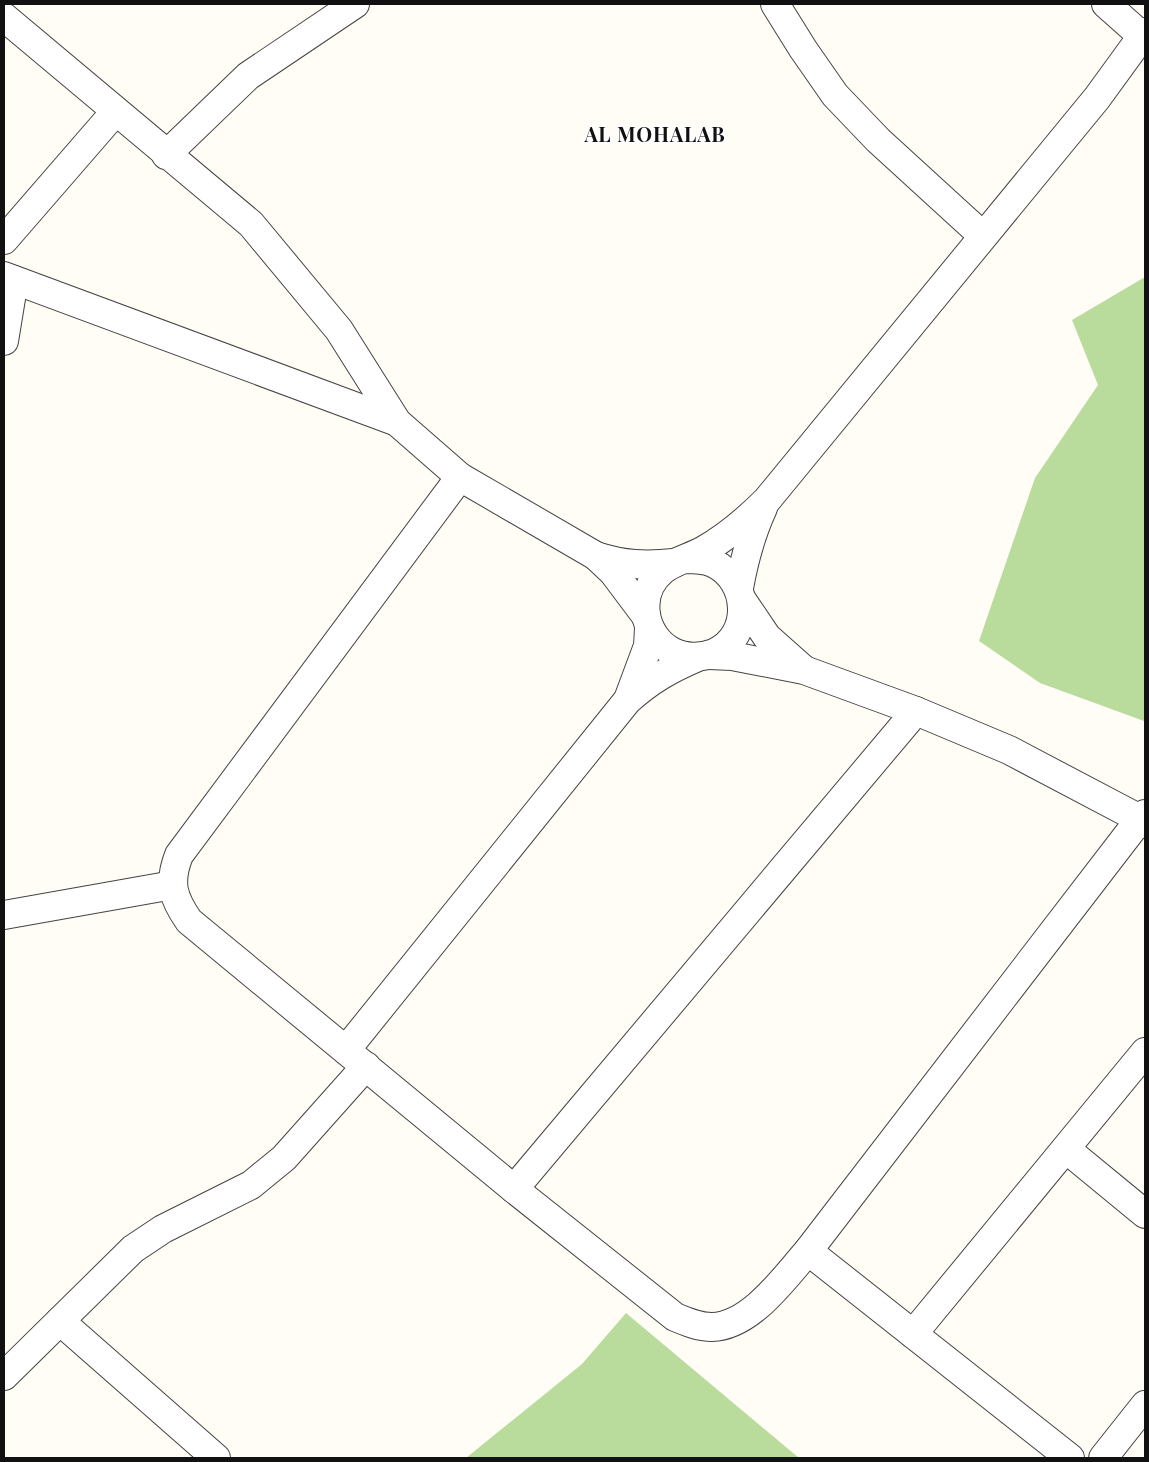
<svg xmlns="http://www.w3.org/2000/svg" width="1149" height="1462" font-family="'Playfair Display',serif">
  <rect width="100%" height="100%" fill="#fffdf5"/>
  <g fill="#b9dc9c">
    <polygon points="1145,277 1145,720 1144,721 1040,683 979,641 1035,478 1098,385 1072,320"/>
    <polygon points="626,1313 799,1458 466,1458 582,1364"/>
  </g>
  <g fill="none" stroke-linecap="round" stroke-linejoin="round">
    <g stroke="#444" stroke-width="30">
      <g id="minor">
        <polyline points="775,4 803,49 835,95 878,140 983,236"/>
        <polyline points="1106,4 1142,36"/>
        <path d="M 4,17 L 251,224 L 339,330 L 397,422 L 460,477 L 596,556 C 624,565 645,566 674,563"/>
        <polyline points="166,155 248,76 355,4"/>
        <polyline points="4,240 115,112"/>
        <polyline points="4,276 397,422"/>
        <polyline points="4,341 14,280"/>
        <path d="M 460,477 L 179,855 C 168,883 173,898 189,921 L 514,1189 L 675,1317 C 687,1322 699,1327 712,1327 C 751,1326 785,1277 808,1251 L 1140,819 L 1145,814"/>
        <polyline points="596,556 613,572 646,616"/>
        <path d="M 686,559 C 695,559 704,559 713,563 C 750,580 753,636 714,653 C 701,658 685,658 673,652 C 642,636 635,593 663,570 C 674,561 692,557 704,550 C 727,537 748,519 767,500 L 1097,98 L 1145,32"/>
        <path d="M 739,588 C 744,560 751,534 763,508"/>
        <polyline points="742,600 767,637 803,669"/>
        <polyline points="709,655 732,656 804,670 916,711 1009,750 1140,819 1145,824"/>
        <polyline points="629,697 648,646 649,628"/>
        <polyline points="4,915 173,885"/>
        <path d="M 346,1050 L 627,701 C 650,680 670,669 698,657"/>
        <polyline points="1066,1149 1145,1214"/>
        <polyline points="514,1189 916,711"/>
        <polyline points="808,1251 1070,1458"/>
        <polyline points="60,1321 216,1458"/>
        <polyline points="913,1334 1145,1052"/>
        <polyline points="4,1376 133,1249 163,1229 251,1185 284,1158 366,1066"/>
        <polyline points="1103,1458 1145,1405"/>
      </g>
    </g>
    <use href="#minor" stroke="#fff" stroke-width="28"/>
  </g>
  <g text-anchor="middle" stroke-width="5" stroke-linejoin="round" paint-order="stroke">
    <g font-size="20" font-weight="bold" letter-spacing="1" fill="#111" stroke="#fff">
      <text x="655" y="142">AL MOHALAB</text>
    </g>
  </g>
  <rect width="1149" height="1462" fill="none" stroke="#111111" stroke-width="10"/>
</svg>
